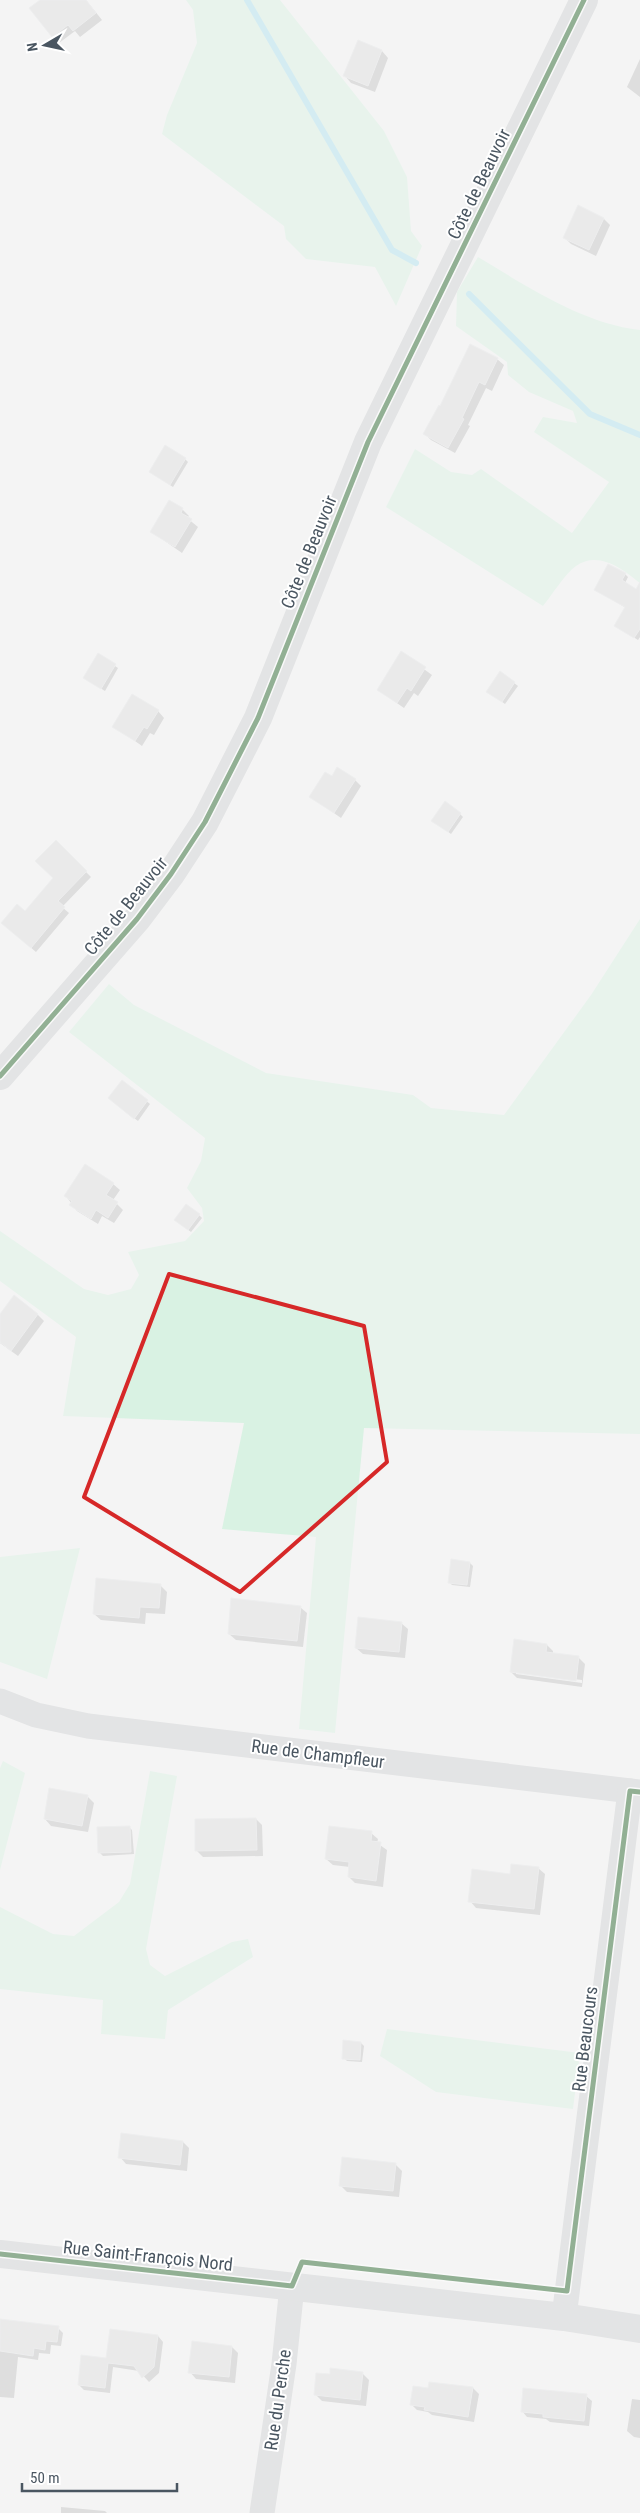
<svg xmlns="http://www.w3.org/2000/svg" width="640" height="2513" font-family="'Roboto Condensed',sans-serif">
  <rect width="100%" height="100%" fill="#f4f4f4"/>
  <g fill="#d9f2e3">
    <polygon points="186,0 280,0 384,131 407,177 411,231 422,246 396,306 375,267 306,259 286,239 284,226 162,134 167,115 197,43 193,10"/>
    <path d="M 478,257 C 528,287 582,323 640,330 L 640,583 C 623,569 598,550 576,566 C 565,574 552,595 543,606 L 386,507 L 415,449 L 451,472 L 472,475 L 481,469 L 572,533 L 609,482 L 534,432 L 543,417 L 577,423 L 573,411 L 529,392 L 508,375 L 507,362 L 456,326 L 457,292 Z"/>
    <polygon points="640,919 640,1434 364,1428 335,1733 299,1729 316,1537 222,1529 244,1423 63,1416 76,1337 0,1281 0,1231 84,1289 108,1295 131,1289 139,1275 128,1252 185,1241 204,1221 202,1208 187,1188 201,1161 205,1138 69,1032 109,984 134,1005 266,1073 413,1095 431,1108 504,1115 591,995"/>
    <polygon points="80,1548 47,1679 0,1662 0,1557"/>
    <polygon points="3,1761 25,1773 0,1870 0,1768"/>
    <polygon points="150,1771 177,1776 146,1949 150,1965 165,1976 232,1942 248,1939 253,1957 168,2010 165,2039 101,2034 103,2000 0,1989 0,1907 53,1934 74,1936 119,1902 130,1884"/>
    <polygon points="387,2029 580,2053 573,2109 436,2092 380,2056"/>
  </g>
  <g fill="#0003" fill-rule="evenodd">
    <polygon points="42,0 86,0 102,20 80,37 75,31 59,43 31,8"/>
    <polygon points="358,42 382,51 388,58 375,92 351,83 345,76"/>
    <polygon points="640,59 640,97 627,87"/>
    <polygon points="579,207 604,219 610,225 596,256 571,244 564,237"/>
    <polygon points="497,359 504,365 492,391 486,388 468,425 470,426 455,453 431,440 424,433 441,408"/>
    <polygon points="185,459 188,462 173,487 150,472"/>
    <polygon points="182,509 189,516 187,518 198,527 182,553 152,532"/>
    <polygon points="625,574 628,577 625,583 640,592 640,637 638,640 616,626 626,608 596,590"/>
    <polygon points="402,653 432,675 418,696 414,693 404,708 378,690"/>
    <polygon points="98,655 118,668 105,691 87,680"/>
    <polygon points="501,673 518,686 505,704 491,694"/>
    <polygon points="158,711 164,718 154,735 150,733 142,746 114,726"/>
    <polygon points="355,780 361,786 341,818 311,797"/>
    <polygon points="460,814 463,817 451,834 436,823"/>
    <polygon points="56,842 91,877 62,907 69,913 36,952 8,928 25,913 54,878"/>
    <polygon points="122,1081 150,1104 138,1121 112,1101"/>
    <polygon points="113,1184 120,1190 113,1200 123,1210 114,1223 102,1216 98,1224 77,1211 66,1196"/>
    <polygon points="199,1215 202,1218 191,1232 179,1223"/>
    <polygon points="37,1314 44,1321 18,1356 0,1343 0,1316"/>
    <polygon points="470,1563 473,1566 470,1587 452,1585 449,1582"/>
    <polygon points="160,1585 167,1592 165,1614 146,1613 145,1624 101,1620 94,1614"/>
    <polygon points="300,1607 307,1613 303,1647 236,1640 229,1634"/>
    <polygon points="401,1623 408,1629 405,1658 363,1654 356,1648"/>
    <path d="M 547,1645 L 553,1651 L 553,1654 L 578,1657 L 585,1664 L 582,1687 L 517,1678 L 511,1672 ZM 516,1672 L 582,1680 L 582,1683 L 516,1674 Z"/>
    <polygon points="87,1796 94,1803 88,1832 51,1826 45,1819"/>
    <polygon points="256,1819 262,1825 263,1856 203,1857 197,1851"/>
    <polygon points="129,1827 132,1830 134,1854 103,1856 100,1853"/>
    <polygon points="371,1833 378,1839 377,1843 387,1850 383,1887 355,1883 349,1877 350,1867 333,1865 326,1859"/>
    <polygon points="538,1868 545,1874 540,1915 476,1908 470,1901"/>
    <polygon points="361,2043 364,2046 362,2062 347,2061 344,2058"/>
    <polygon points="183,2142 189,2148 187,2171 126,2164 120,2157"/>
    <polygon points="395,2164 402,2171 399,2197 347,2192 340,2185"/>
    <polygon points="0,2320 58,2328 63,2333 61,2346 51,2345 50,2354 39,2353 38,2360 18,2357 14,2398 0,2397"/>
    <polygon points="158,2336 163,2342 159,2373 149,2382 139,2371 113,2367 110,2393 84,2390 79,2385 107,2360"/>
    <polygon points="232,2347 238,2353 235,2383 196,2379 190,2372"/>
    <polygon points="362,2373 369,2380 366,2406 322,2401 315,2394 331,2376"/>
    <polygon points="473,2388 479,2394 474,2422 432,2415 428,2412 417,2410 411,2404 429,2389"/>
    <polygon points="586,2396 592,2401 589,2426 550,2422 546,2419 527,2417 522,2411"/>
    <polygon points="632,2399 640,2400 640,2438 634,2437 627,2431"/>
    <polygon points="61,2507 105,2511 107,2513 61,2513"/>
  </g>
  <g fill="none" stroke-linecap="round" stroke-linejoin="round">
    <g stroke="#aee2f0" stroke-width="6">
      <polyline points="247,0 392,250 416,263"/>
      <polyline points="469,294 590,414 640,435"/>
    </g>
  </g>
  <g fill="#ddddde" stroke="#e5e6e7">
    <polygon points="40,0 86,0 96,13 73,31 68,25 52,37 29,8"/>
    <polygon points="358,40 382,50 368,86 343,76"/>
    <polygon points="578,205 604,218 589,250 563,238"/>
    <polygon points="470,344 498,358 485,385 479,382 462,418 464,419 448,448 423,434 439,405 440,406"/>
    <polygon points="165,445 186,458 170,485 149,472"/>
    <polygon points="169,500 183,508 181,513 192,519 175,547 150,532"/>
    <polygon points="608,564 626,573 622,580 636,589 640,582 640,629 634,638 614,626 625,607 594,590"/>
    <polygon points="401,651 426,667 411,691 407,688 397,703 377,690"/>
    <polygon points="98,653 116,664 101,689 83,678"/>
    <polygon points="500,671 515,682 502,702 486,692"/>
    <polygon points="132,694 159,710 147,729 144,727 135,741 112,727"/>
    <polygon points="337,767 356,779 334,813 309,797 325,772 332,776"/>
    <polygon points="445,801 461,813 448,832 431,821"/>
    <polygon points="56,840 87,871 58,901 65,907 31,948 1,923 17,904 25,911 53,878 35,861"/>
    <polygon points="122,1080 148,1100 134,1119 108,1098"/>
    <polygon points="85,1164 114,1183 106,1195 118,1202 108,1218 96,1210 91,1219 69,1205 72,1201 64,1196"/>
    <polygon points="186,1204 200,1214 188,1230 174,1220"/>
    <polygon points="14,1295 38,1314 11,1351 0,1342 0,1314"/>
    <polygon points="451,1559 470,1562 467,1585 448,1583"/>
    <polygon points="96,1578 161,1584 159,1608 140,1607 139,1618 93,1614"/>
    <polygon points="231,1598 301,1606 297,1641 228,1634"/>
    <polygon points="358,1617 402,1622 399,1652 355,1648"/>
    <polygon points="514,1639 547,1644 546,1652 579,1656 576,1681 510,1672"/>
    <polygon points="49,1788 88,1795 82,1826 44,1819"/>
    <polygon points="256,1818 257,1850 195,1851 195,1819"/>
    <polygon points="130,1826 131,1852 98,1853 97,1827"/>
    <polygon points="329,1826 372,1831 371,1841 381,1842 376,1881 348,1877 349,1862 325,1859"/>
    <polygon points="511,1864 539,1867 534,1909 468,1902 472,1869 510,1874"/>
    <polygon points="343,2040 361,2042 360,2060 342,2059"/>
    <polygon points="121,2133 183,2141 180,2165 118,2158"/>
    <polygon points="342,2157 396,2163 393,2191 339,2186"/>
    <polygon points="0,2319 59,2326 57,2342 46,2341 45,2350 34,2348 33,2356 0,2351"/>
    <polygon points="110,2329 158,2335 154,2367 142,2378 134,2366 108,2363 105,2388 78,2385 81,2355 106,2358"/>
    <polygon points="192,2341 232,2346 229,2377 188,2373"/>
    <polygon points="330,2368 363,2372 360,2400 314,2395 316,2373 330,2374"/>
    <polygon points="429,2382 473,2387 468,2417 424,2410 425,2407 410,2405 413,2386 428,2388"/>
    <polygon points="523,2388 587,2394 584,2421 543,2417 543,2414 521,2412"/>
  </g>
  <g fill="none" stroke-linecap="round" stroke-linejoin="round">
    <g stroke="#ced0d2" stroke-width="25">
      <polyline points="0,1701 36,1715 88,1726 640,1792"/>
      <polyline points="564,2317 630,1791"/>
      <polyline points="262,2513 284,2364 292,2286"/>
    </g>
    <g stroke="#ced0d2" stroke-width="28">
      <polyline points="0,1076 137,919 171,874 205,822 258,718 368,442 584,0"/>
      <polyline points="0,2254 564,2317 640,2329"/>
    </g>
    <g stroke="#fff" stroke-width="8">
      <g id="cycleway">
        <polyline points="0,1076 137,919 171,874 205,822 258,718 368,442 584,0"/>
        <polyline points="0,2254 292,2286 302,2262 567,2291 630,1791 640,1792"/>
      </g>
    </g>
    <use href="#cycleway" stroke="#1b5e20" stroke-width="5"/>
  </g>
  <path d="M0 0H640V2513H0ZM 169,1274 L 364,1326 L 387,1462 L 240,1592 L 84,1497 Z" fill="#f4f4f4" fill-opacity=".55" fill-rule="evenodd"/>
  <path fill="none" stroke="#d62828" stroke-width="4" stroke-linejoin="round" d="M 169,1274 L 364,1326 L 387,1462 L 240,1592 L 84,1497 Z"/>
  <g text-anchor="middle" stroke-width="4" stroke-linejoin="round" paint-order="stroke">
    <g font-size="18" fill="#4a5661" stroke="#fff">
      <text transform="translate(479 184) rotate(-64)" y="6">Côte de Beauvoir</text>
      <text transform="translate(309 552) rotate(-68)" y="6">Côte de Beauvoir</text>
      <text transform="translate(126 906) rotate(-51)" y="6">Côte de Beauvoir</text>
      <text transform="translate(318 1754) rotate(7)" y="6">Rue de Champfleur</text>
      <text transform="translate(585 2039) rotate(-83)" y="6">Rue Beaucours</text>
      <text transform="translate(148 2256) rotate(6)" y="6">Rue Saint-François Nord</text>
      <text transform="translate(278 2400) rotate(-82)" y="6">Rue du Perche</text>
    </g>
  </g>
  <g transform="translate(45 45) rotate(261)" stroke="#ffffff" stroke-width="4" paint-order="stroke">
  <path d="M0-4L9 19L0 12L-9 19Z" fill="#4a5661"/>
  <text y="-8" font-size="14" font-weight="bold" text-anchor="middle" fill="#4a5661">N</text>
  </g>
  <path d="M22 2483v8h155v-8" fill="none" stroke="#4a5661" stroke-width="2.5"/>
  <text x="30" y="2483" font-size="15" fill="#4a5661" stroke="#ffffff" stroke-width="4" paint-order="stroke">50 m</text>
</svg>
